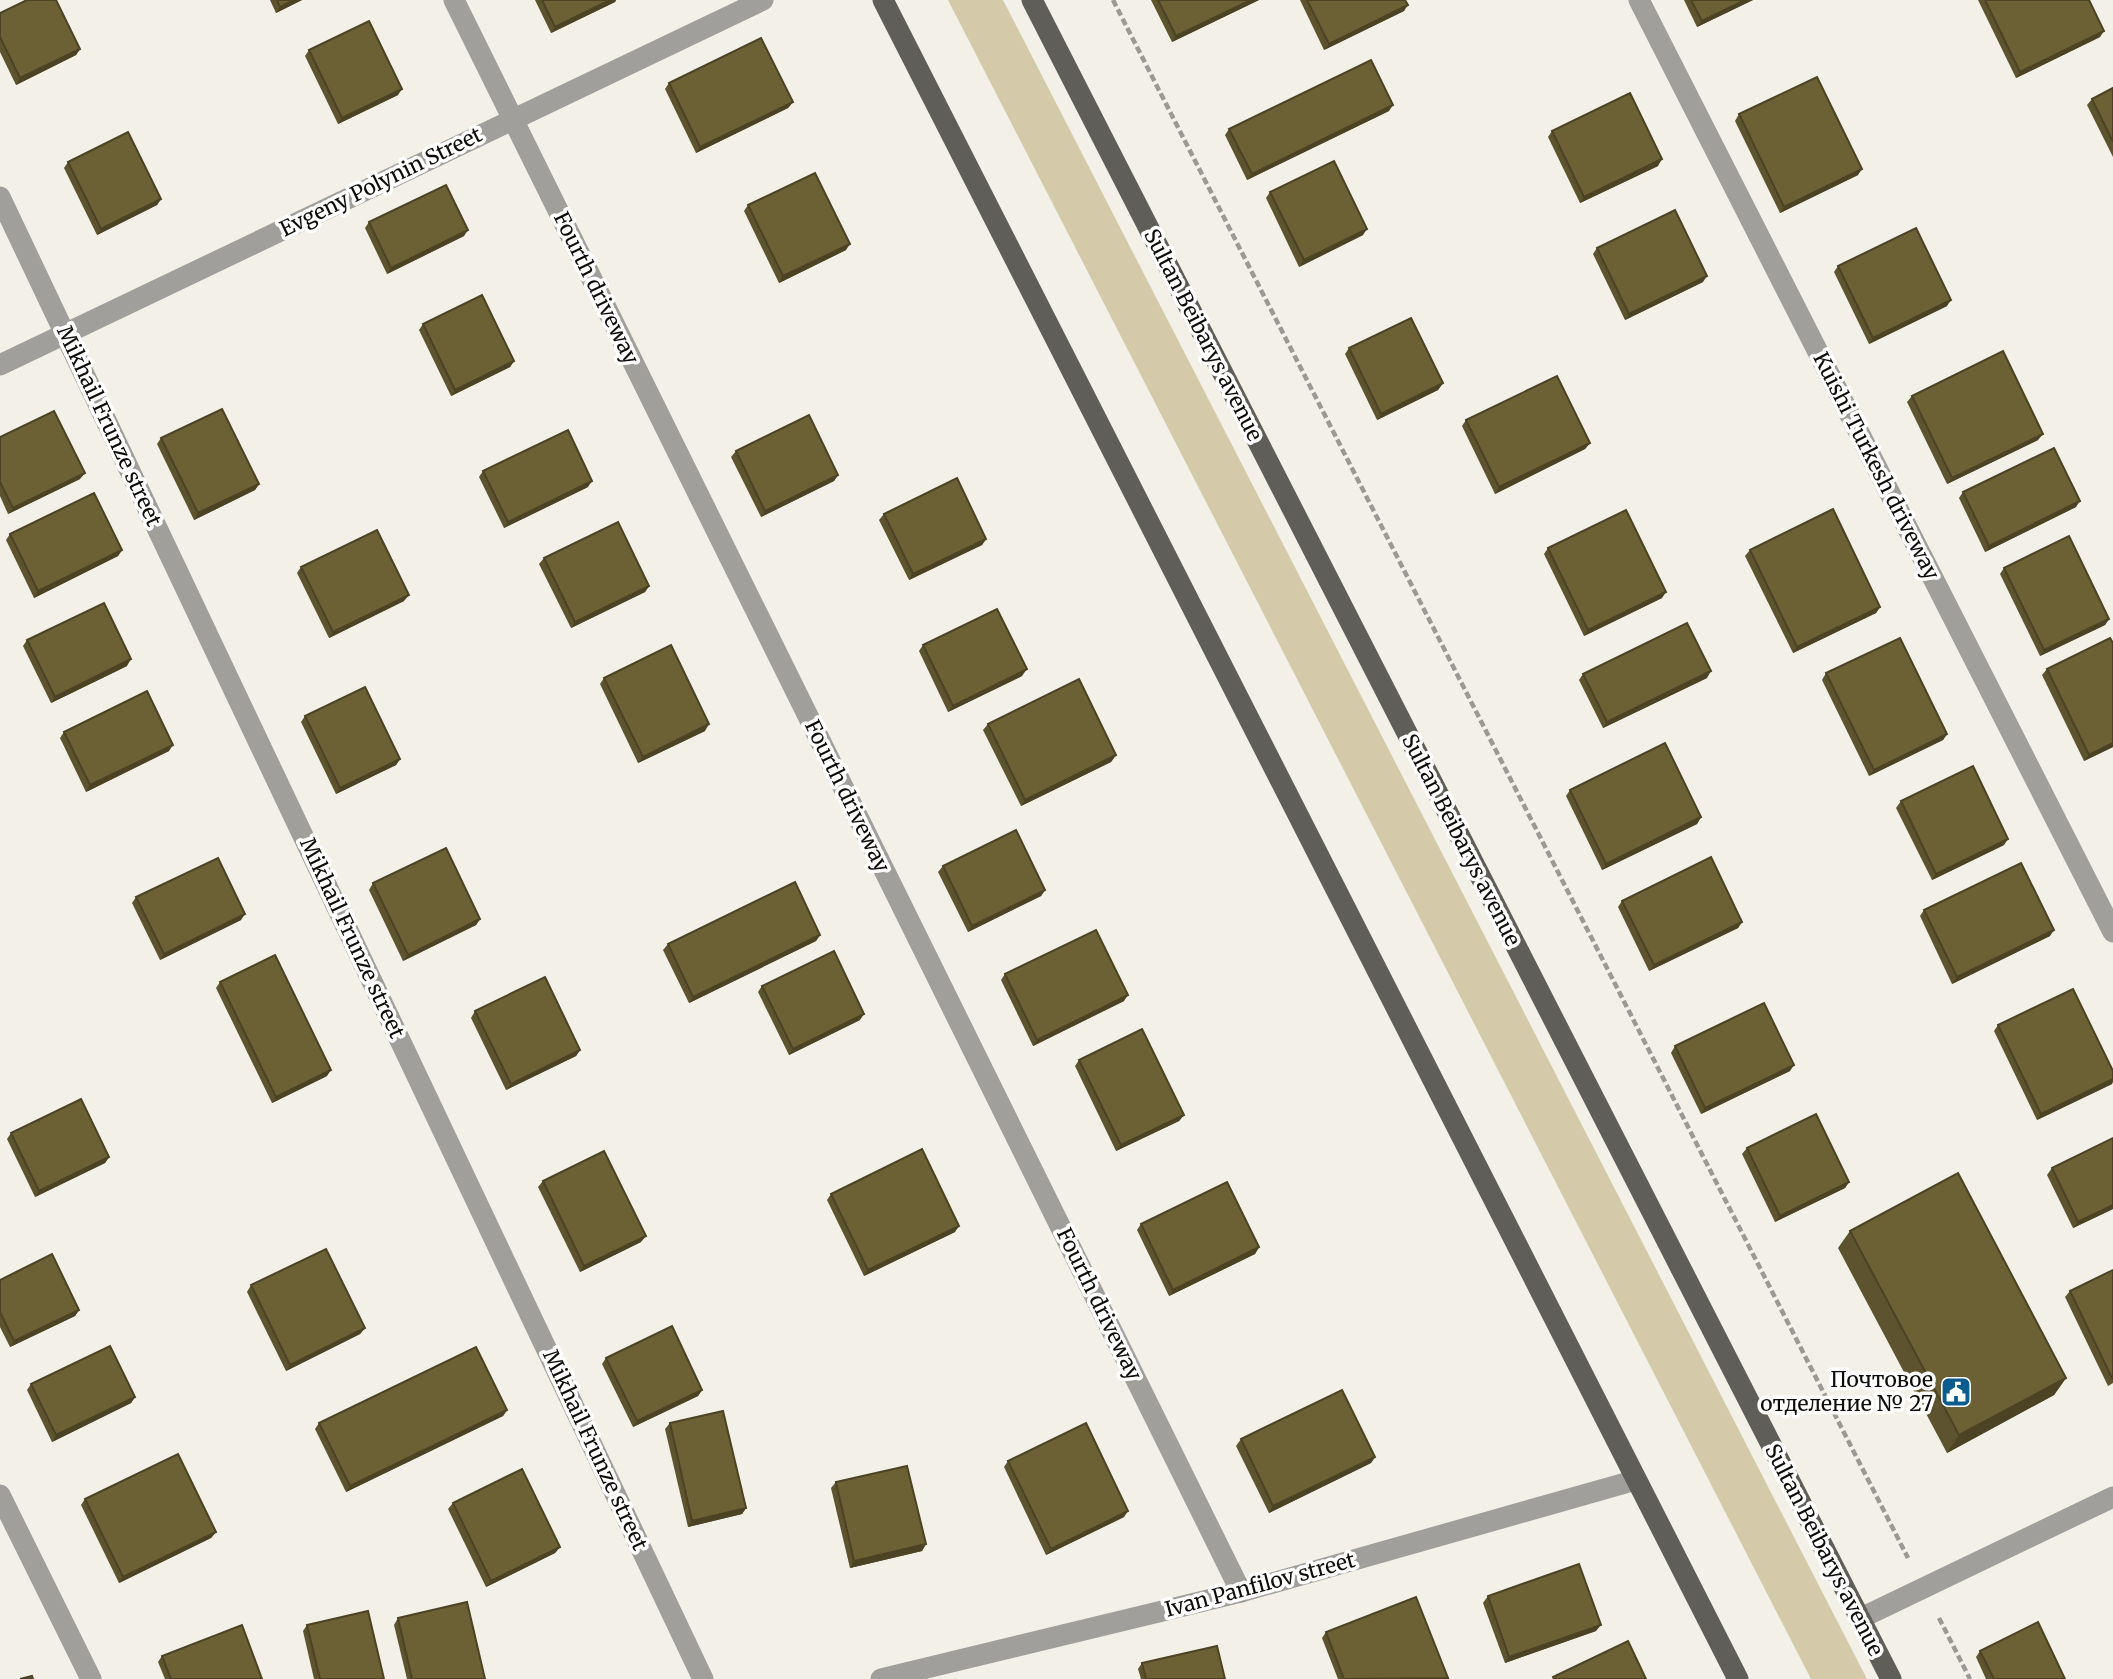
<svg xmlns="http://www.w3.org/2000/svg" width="2113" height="1679" font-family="Merriweather,serif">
  <rect width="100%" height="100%" fill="#f2f0e7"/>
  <polygon fill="#d4caa9" points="948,0 1003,0 1867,1679 1811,1679"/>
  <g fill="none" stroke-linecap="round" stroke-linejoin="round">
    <g stroke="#9b9993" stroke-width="4.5" stroke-dasharray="7 3.5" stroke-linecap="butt">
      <polyline points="1113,0 1908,1558"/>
      <polyline points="1939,1618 1970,1679"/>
    </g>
    <g stroke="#a09f9c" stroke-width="21">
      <polyline points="454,0 1241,1592"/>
      <polyline points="1639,0 2113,932"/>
      <polyline points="0,197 703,1679"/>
      <polyline points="0,365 763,0"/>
      <polyline points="0,1495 91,1679"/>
      <polyline points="1859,1619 2113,1497"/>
      <polyline points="881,1679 1241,1592 1636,1480"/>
    </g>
    <g stroke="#605e58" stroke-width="21">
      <polyline points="883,0 1738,1679"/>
      <polyline points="1032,0 1891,1679"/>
    </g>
  </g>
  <g fill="#5d532e">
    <polygon points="270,0 302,0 276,13"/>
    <polygon points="535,0 616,0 615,2 551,33"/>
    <polygon points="1151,0 1259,0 1172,42"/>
    <polygon points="1300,0 1405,0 1404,11 1324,50"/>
    <polygon points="1684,0 1753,0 1697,27"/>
    <polygon points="1978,0 2089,0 2100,37 2016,78"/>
    <polygon points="0,13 80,49 76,55 16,85 0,52"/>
    <polygon points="309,50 398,95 338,124 305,56"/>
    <polygon points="669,83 793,102 788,108 696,153 665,89"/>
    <polygon points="2113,88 2113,157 2087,105 2092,99"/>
    <polygon points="1389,111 1247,180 1225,135 1229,129"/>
    <polygon points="1739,114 1858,175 1780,213 1735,121"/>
    <polygon points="1552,131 1658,166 1580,203 1548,137"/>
    <polygon points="68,162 161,199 157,205 97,235 64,168"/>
    <polygon points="1270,192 1363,235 1299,267 1266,198"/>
    <polygon points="748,205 846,250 779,283 744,211"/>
    <polygon points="369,222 464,236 387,274 365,228"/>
    <polygon points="1597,248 1703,282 1625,320 1593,254"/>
    <polygon points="1838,266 1947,306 1869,344 1834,272"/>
    <polygon points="423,324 514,361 510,367 451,396 419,330"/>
    <polygon points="1349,348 1443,383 1438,390 1377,420 1345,354"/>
    <polygon points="1912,396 2038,440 1947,484 1907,402"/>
    <polygon points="1466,420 1590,443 1585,449 1495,494 1462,426"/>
    <polygon points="0,437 80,479 8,514 0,496"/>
    <polygon points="161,438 259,484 255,490 194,520 157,444"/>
    <polygon points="736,451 838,475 834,481 761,517 731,457"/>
    <polygon points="483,471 588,487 504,528 479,477"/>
    <polygon points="1963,492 2076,507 1985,552 1959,498"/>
    <polygon points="884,514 986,539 982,545 909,580 879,520"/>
    <polygon points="10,534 122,550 118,556 34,598 6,540"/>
    <polygon points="1548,548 1662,598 1584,636 1544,554"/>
    <polygon points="1750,550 1880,607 1876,613 1793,653 1745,556"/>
    <polygon points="544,558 649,586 645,592 571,628 539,564"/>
    <polygon points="301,567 404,601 329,638 297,573"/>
    <polygon points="2004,568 2109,619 2105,625 2040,656 2000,574"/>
    <polygon points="27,640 127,666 51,703 23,646"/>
    <polygon points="2113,643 2113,747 2084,761 2042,675 2047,669"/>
    <polygon points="923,645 1022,676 948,712 919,651"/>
    <polygon points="1826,673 1947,734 1943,740 1869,776 1822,680"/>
    <polygon points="1583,674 1707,678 1603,728 1579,680"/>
    <polygon points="604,678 705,731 638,763 600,684"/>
    <polygon points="305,716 400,759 396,765 336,794 301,722"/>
    <polygon points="988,724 1116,755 1111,762 1021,806 983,730"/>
    <polygon points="64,732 169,751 86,792 60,738"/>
    <polygon points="1570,790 1701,817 1697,824 1602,870 1566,796"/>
    <polygon points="1901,801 2004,845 1932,880 1896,808"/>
    <polygon points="943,866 1045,890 1041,896 968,932 938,872"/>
    <polygon points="373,883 480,919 476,925 403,961 369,890"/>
    <polygon points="136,897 241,920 160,960 132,903"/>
    <polygon points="1622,901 1742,922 1738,928 1649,971 1618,907"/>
    <polygon points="1924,910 2050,936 1952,984 1920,916"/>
    <polygon points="820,935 816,941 689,1003 663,950 668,944"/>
    <polygon points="1005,974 1124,1001 1033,1046 1001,980"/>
    <polygon points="220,982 327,1076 272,1103 216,988"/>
    <polygon points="762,986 860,1020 789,1055 758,992"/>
    <polygon points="475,1011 580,1050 576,1056 506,1090 471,1018"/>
    <polygon points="1998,1025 2113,1071 2113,1082 2112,1084 2037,1120 1994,1031"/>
    <polygon points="1675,1046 1790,1071 1701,1114 1671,1053"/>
    <polygon points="1079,1060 1184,1115 1179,1121 1116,1151 1075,1066"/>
    <polygon points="11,1133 109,1157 105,1163 35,1197 7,1139"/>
    <polygon points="1747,1148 1849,1182 1845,1188 1775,1222 1742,1154"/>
    <polygon points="2052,1168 2113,1209 2073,1228 2047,1175"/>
    <polygon points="543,1181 641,1242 580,1272 538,1187"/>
    <polygon points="831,1194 955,1232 864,1276 827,1200"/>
    <polygon points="1141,1224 1259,1247 1255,1254 1169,1296 1137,1230"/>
    <polygon points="1850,1231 2066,1378 2054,1395 1947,1453 1838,1248"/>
    <polygon points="2113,1270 2113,1383 2108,1386 2065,1297 2070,1291"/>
    <polygon points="0,1280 79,1310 75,1316 10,1347 0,1327"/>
    <polygon points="251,1285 365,1328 360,1334 286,1371 247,1292"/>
    <polygon points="606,1358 702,1390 698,1396 633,1427 602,1364"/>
    <polygon points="31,1384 135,1397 131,1403 52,1442 27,1390"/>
    <polygon points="507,1410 503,1416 346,1492 315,1429 319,1423"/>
    <polygon points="670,1423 746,1508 742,1514 688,1527 665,1429"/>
    <polygon points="1241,1439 1375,1457 1371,1463 1269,1513 1236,1446"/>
    <polygon points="1008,1461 1124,1517 1046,1555 1004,1467"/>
    <polygon points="836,1482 926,1544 922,1551 850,1568 831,1488"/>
    <polygon points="85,1499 216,1532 211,1538 119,1583 81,1505"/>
    <polygon points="453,1503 560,1547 555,1553 486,1587 448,1509"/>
    <polygon points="1488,1596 1596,1631 1505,1663 1483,1603"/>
    <polygon points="398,1618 485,1679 407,1679 394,1625"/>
    <polygon points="307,1625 384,1679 314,1679 303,1631"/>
    <polygon points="1326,1632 1448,1679 1338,1679 1322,1638"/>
    <polygon points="1980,1651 2065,1679 1986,1679 1976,1657"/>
    <polygon points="162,1656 262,1679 165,1679 158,1662"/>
    <polygon points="1142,1663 1225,1679 1141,1679 1138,1669"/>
  </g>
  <g fill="#4c4325">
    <polygon points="294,0 302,0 276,13 280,7"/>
    <polygon points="610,0 616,0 615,2 551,33 555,27"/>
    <polygon points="1251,0 1259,0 1172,42 1176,36"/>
    <polygon points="1745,0 1753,0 1697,27 1702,21"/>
    <polygon points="1408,5 1404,11 1324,50 1329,44"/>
    <polygon points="2104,31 2100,37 2016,78 2020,72"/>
    <polygon points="80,49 76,55 16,85 20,78"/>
    <polygon points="402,89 398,95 338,124 342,118"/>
    <polygon points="793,102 788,108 696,153 700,147"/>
    <polygon points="1393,105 1389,111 1247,180 1252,174"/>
    <polygon points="1662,159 1658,166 1580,203 1584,197"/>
    <polygon points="1862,169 1858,175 1780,213 1784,207"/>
    <polygon points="161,199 157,205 97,235 101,229"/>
    <polygon points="1367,229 1363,235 1299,267 1304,260"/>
    <polygon points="468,230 464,236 387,274 391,268"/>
    <polygon points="850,244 846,250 779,283 783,276"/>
    <polygon points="1707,276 1703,282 1625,320 1629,314"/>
    <polygon points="1951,300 1947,306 1869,344 1873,338"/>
    <polygon points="514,361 510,367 451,396 455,390"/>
    <polygon points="1443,383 1438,390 1377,420 1381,414"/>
    <polygon points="2043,434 2038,440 1947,484 1952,478"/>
    <polygon points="1590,443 1585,449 1495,494 1499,487"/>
    <polygon points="85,473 80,479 8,514 13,508"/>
    <polygon points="838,475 834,481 761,517 765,511"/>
    <polygon points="592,481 588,487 504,528 508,522"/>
    <polygon points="259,484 255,490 194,520 198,513"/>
    <polygon points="2080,501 2076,507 1985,552 1989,546"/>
    <polygon points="986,539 982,545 909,580 913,574"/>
    <polygon points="122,550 118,556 34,598 38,591"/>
    <polygon points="649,586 645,592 571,628 575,622"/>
    <polygon points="1666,592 1662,598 1584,636 1588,630"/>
    <polygon points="409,595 404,601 329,638 333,632"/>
    <polygon points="1880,607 1876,613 1793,653 1797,647"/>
    <polygon points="2109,619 2105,625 2040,656 2044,650"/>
    <polygon points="131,659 127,666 51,703 55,697"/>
    <polygon points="1027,669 1022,676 948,712 953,706"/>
    <polygon points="1711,671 1707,678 1603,728 1607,722"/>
    <polygon points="709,724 705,731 638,763 643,757"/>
    <polygon points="1947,734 1943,740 1869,776 1874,770"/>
    <polygon points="2113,743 2113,747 2084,761 2089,755"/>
    <polygon points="173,745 169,751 86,792 90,785"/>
    <polygon points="1116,755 1111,762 1021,806 1025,800"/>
    <polygon points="400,759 396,765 336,794 340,788"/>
    <polygon points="1701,817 1697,824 1602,870 1606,864"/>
    <polygon points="2008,839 2004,845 1932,880 1936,874"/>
    <polygon points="1045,890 1041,896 968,932 972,926"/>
    <polygon points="245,914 241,920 160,960 164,954"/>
    <polygon points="480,919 476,925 403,961 408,955"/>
    <polygon points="1742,922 1738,928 1649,971 1654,965"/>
    <polygon points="2054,930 2050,936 1952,984 1957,977"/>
    <polygon points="820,935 816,941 689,1003 693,997"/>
    <polygon points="1128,995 1124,1001 1033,1046 1037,1040"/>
    <polygon points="864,1014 860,1020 789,1055 793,1049"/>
    <polygon points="580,1050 576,1056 506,1090 511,1084"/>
    <polygon points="1794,1065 1790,1071 1701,1114 1705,1108"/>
    <polygon points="331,1070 327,1076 272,1103 276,1097"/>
    <polygon points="2113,1079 2112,1084 2037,1120 2041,1114"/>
    <polygon points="1184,1115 1179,1121 1116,1151 1121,1145"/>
    <polygon points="109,1157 105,1163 35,1197 39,1191"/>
    <polygon points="1849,1182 1845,1188 1775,1222 1780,1216"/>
    <polygon points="2113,1205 2113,1209 2073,1228 2078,1222"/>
    <polygon points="959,1226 955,1232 864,1276 868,1270"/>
    <polygon points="646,1236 641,1242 580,1272 584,1266"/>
    <polygon points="1259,1247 1255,1254 1169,1296 1173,1290"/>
    <polygon points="79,1310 75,1316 10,1347 14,1341"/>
    <polygon points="365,1328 360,1334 286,1371 290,1365"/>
    <polygon points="2066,1378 2054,1395 1947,1453 1959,1435"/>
    <polygon points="702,1390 698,1396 633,1427 637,1421"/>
    <polygon points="135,1397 131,1403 52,1442 56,1435"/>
    <polygon points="507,1410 503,1416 346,1492 350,1486"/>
    <polygon points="1375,1457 1371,1463 1269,1513 1273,1506"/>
    <polygon points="746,1508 742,1514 688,1527 692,1521"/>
    <polygon points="1128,1511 1124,1517 1046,1555 1051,1549"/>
    <polygon points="216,1532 211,1538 119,1583 123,1577"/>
    <polygon points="926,1544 922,1551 850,1568 854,1561"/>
    <polygon points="560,1547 555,1553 486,1587 491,1581"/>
    <polygon points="1601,1625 1596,1631 1505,1663 1509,1657"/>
  </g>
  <g fill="#6c6035" stroke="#4c4325" stroke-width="2">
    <polygon points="27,0 56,0 80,49 20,78 0,37 0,13"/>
    <polygon points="277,0 294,0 280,7"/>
    <polygon points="542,0 610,0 555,27"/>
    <polygon points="1158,0 1251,0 1176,36"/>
    <polygon points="1307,0 1405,0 1408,5 1329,44"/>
    <polygon points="1691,0 1745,0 1702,21"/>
    <polygon points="1985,0 2089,0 2104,31 2020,72"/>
    <polygon points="369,21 402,89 342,118 309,50"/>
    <polygon points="761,38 793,102 700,147 669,83"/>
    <polygon points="1371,60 1393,105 1252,174 1229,129"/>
    <polygon points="1817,77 1862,169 1784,207 1739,114"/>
    <polygon points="2113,88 2113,142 2092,99"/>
    <polygon points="1630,93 1662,159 1584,197 1552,131"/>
    <polygon points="128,132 161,199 101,229 68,162"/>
    <polygon points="1334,161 1367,229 1304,260 1270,192"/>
    <polygon points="815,173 850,244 783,276 748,205"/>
    <polygon points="446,185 468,230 391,268 369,222"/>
    <polygon points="1675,210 1707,276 1629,314 1597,248"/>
    <polygon points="1916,228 1951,300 1873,338 1838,266"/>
    <polygon points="482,295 514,361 455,390 423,324"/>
    <polygon points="1411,318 1443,383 1381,414 1349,348"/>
    <polygon points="2003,351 2043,434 1952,478 1912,396"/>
    <polygon points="1557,376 1590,443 1499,487 1466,420"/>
    <polygon points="222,409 259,484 198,513 161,438"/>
    <polygon points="54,411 85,473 13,508 0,482 0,437"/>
    <polygon points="809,415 838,475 765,511 736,451"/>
    <polygon points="568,430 592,481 508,522 483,471"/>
    <polygon points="2054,448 2080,501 1989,546 1963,492"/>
    <polygon points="957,478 986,539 913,574 884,514"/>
    <polygon points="94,493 122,550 38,591 10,534"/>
    <polygon points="1833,509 1880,607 1797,647 1750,550"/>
    <polygon points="1626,510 1666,592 1588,630 1548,548"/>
    <polygon points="618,522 649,586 575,622 544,558"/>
    <polygon points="377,530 409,595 333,632 301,567"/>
    <polygon points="2069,536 2109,619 2044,650 2004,568"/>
    <polygon points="104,603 131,659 55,697 27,640"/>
    <polygon points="997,609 1027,669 953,706 923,645"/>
    <polygon points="1687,623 1711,671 1607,722 1583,674"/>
    <polygon points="1900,638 1947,734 1874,770 1826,673"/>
    <polygon points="2110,638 2113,643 2113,743 2089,755 2047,669"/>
    <polygon points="671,645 709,724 643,757 604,678"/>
    <polygon points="1079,679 1116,755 1025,800 988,724"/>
    <polygon points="365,687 400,759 340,788 305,716"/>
    <polygon points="147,691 173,745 90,785 64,732"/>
    <polygon points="1665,743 1701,817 1606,864 1570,790"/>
    <polygon points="1973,766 2008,839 1936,874 1901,801"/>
    <polygon points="1016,830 1045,890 972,926 943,866"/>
    <polygon points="446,848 480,919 408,955 373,883"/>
    <polygon points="1711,857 1742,922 1654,965 1622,901"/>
    <polygon points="218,858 245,914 164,954 136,897"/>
    <polygon points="2021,863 2054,930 1957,977 1924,910"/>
    <polygon points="795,882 820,935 693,997 668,944"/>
    <polygon points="1096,930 1128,995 1037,1040 1005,974"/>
    <polygon points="834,951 864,1014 793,1049 762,986"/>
    <polygon points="275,955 331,1070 276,1097 220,982"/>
    <polygon points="545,977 580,1050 511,1084 475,1011"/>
    <polygon points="2073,989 2113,1071 2113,1079 2041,1114 1998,1025"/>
    <polygon points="1764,1003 1794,1065 1705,1108 1675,1046"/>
    <polygon points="1142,1029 1184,1115 1121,1145 1079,1060"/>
    <polygon points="81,1099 109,1157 39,1191 11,1133"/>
    <polygon points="1816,1114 1849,1182 1780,1216 1747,1148"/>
    <polygon points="2113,1138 2113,1205 2078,1222 2052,1168"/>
    <polygon points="922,1149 959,1226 868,1270 831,1194"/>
    <polygon points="604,1151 646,1236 584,1266 543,1181"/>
    <polygon points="1958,1173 2066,1378 1959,1435 1850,1231"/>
    <polygon points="1227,1182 1259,1247 1173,1290 1141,1224"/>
    <polygon points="326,1249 365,1328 290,1365 251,1285"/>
    <polygon points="52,1254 79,1310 14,1341 0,1312 0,1280"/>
    <polygon points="2113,1270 2113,1380 2070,1291"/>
    <polygon points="672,1326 702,1390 637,1421 606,1358"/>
    <polygon points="110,1346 135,1397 56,1435 31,1384"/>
    <polygon points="476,1347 507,1410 350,1486 319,1423"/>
    <polygon points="1342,1390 1375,1457 1273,1506 1241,1439"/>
    <polygon points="723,1411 746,1508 692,1521 670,1423"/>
    <polygon points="1086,1423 1128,1511 1051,1549 1008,1461"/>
    <polygon points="178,1454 216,1532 123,1577 85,1499"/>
    <polygon points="907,1466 926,1544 854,1561 836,1482"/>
    <polygon points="522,1469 560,1547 491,1581 453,1503"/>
    <polygon points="1579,1564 1601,1625 1509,1657 1488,1596"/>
    <polygon points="1416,1597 1448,1678 1344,1679 1326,1632"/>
    <polygon points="467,1602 485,1679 412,1679 398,1618"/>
    <polygon points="368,1611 384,1679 320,1679 307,1625"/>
    <polygon points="2038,1622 2065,1679 1994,1679 1980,1651"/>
    <polygon points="242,1625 262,1679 171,1679 162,1656"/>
    <polygon points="1628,1641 1646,1679 1554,1679 1553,1677"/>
    <polygon points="1217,1646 1225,1679 1146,1679 1142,1663"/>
    <polygon points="32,1676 33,1679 20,1679"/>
  </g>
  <defs>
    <g id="civic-square" transform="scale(1.575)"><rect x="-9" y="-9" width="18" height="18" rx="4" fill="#0b5c8e" stroke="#fff"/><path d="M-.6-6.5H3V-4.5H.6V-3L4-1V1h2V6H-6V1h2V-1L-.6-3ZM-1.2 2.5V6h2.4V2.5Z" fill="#fff"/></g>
  </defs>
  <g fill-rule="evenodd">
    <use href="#civic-square" x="1956" y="1392"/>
  </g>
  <g text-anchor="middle" stroke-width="7" stroke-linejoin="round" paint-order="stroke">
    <g font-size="21" fill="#0d0c09" stroke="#fff">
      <text transform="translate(381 182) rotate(-26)" y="7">Evgeny Polynin Street</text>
      <text transform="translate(596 288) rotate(64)" y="7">Fourth driveway</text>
      <text transform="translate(1203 335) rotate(63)" y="7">Sultan Beibarys avenue</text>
      <text transform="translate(109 426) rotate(65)" y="7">Mikhail Frunze street</text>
      <text transform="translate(1876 466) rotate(63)" y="7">Kuishi Turkesh driveway</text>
      <text transform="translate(847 796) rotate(64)" y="7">Fourth driveway</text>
      <text transform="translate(1461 840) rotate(63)" y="7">Sultan Beibarys avenue</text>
      <text transform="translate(352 938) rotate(65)" y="7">Mikhail Frunze street</text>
      <text transform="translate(1099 1304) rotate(64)" y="7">Fourth driveway</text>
      <text transform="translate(595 1450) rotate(65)" y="7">Mikhail Frunze street</text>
      <text transform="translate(1824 1550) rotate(63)" y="7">Sultan Beibarys avenue</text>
      <text transform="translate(1260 1585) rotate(-15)" y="7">Ivan Panfilov street</text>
    </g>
    <g font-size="21" fill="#0d0c09" stroke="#fff" text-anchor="end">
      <text x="1933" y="1387">Почтовое<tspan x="1933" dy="24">отделение № 27</tspan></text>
    </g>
  </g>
</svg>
